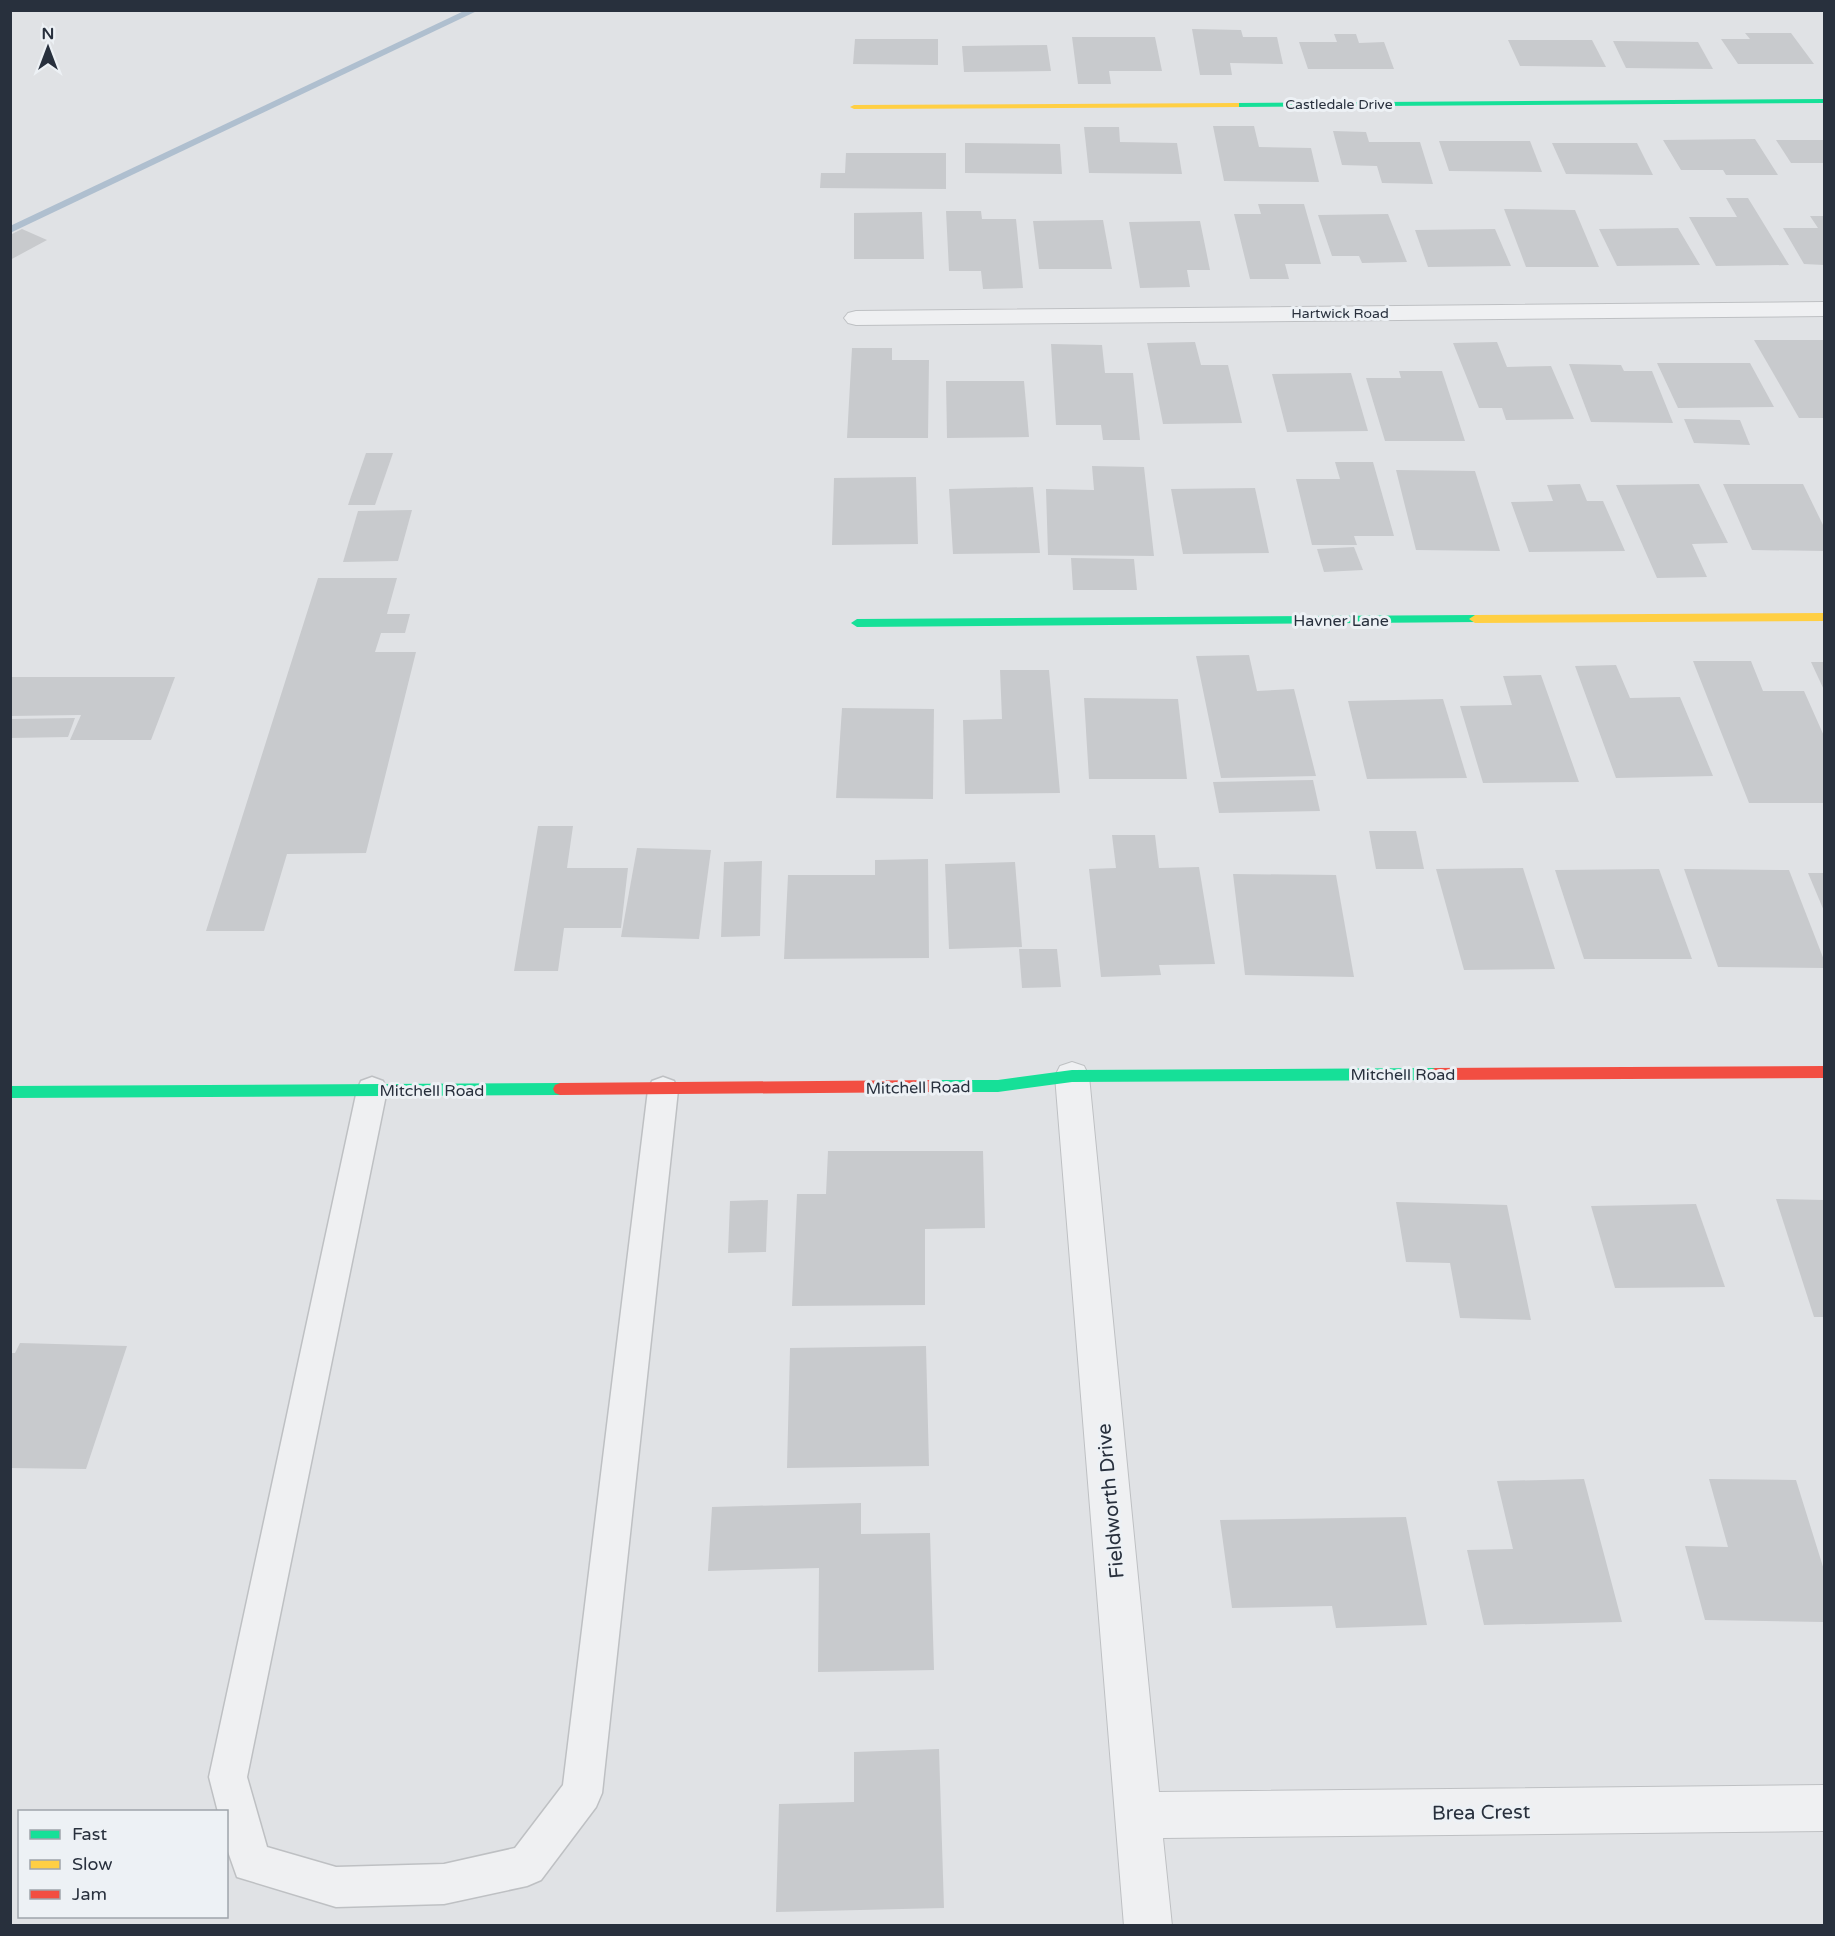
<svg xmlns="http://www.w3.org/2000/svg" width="1835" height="1936" font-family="'Varela Round',sans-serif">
  <rect width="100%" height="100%" fill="#e0e2e5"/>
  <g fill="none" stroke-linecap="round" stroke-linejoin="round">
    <polygon fill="#afbfcf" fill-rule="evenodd" points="466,10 479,10 10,233 10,226"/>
  </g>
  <g fill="#c8cacd">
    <polygon points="1192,29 1241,30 1243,37 1277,37 1283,64 1230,63 1232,75 1200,75"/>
    <polygon points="1745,33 1791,33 1814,64 1738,64 1721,39 1750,39"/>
    <polygon points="1334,34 1356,34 1359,43 1384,42 1394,69 1308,69 1299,42 1337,42"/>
    <polygon points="1072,37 1155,37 1162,71 1109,71 1111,84 1078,84"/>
    <polygon points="855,39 938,39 938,65 853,64"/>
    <polygon points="1508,40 1592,40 1606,67 1520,66"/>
    <polygon points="1613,41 1698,42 1713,69 1626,68"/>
    <polygon points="1047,45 1051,71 964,72 962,46"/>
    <polygon points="1213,126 1254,126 1259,147 1311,148 1319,182 1224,181"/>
    <polygon points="1084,127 1119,127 1120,142 1177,143 1182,174 1089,173"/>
    <polygon points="1333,131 1366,132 1369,142 1420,142 1433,184 1382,183 1377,166 1342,165"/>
    <polygon points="1755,139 1778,175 1726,175 1723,170 1681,170 1663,140"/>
    <polygon points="1776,140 1824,140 1824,163 1791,163"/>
    <polygon points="1439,141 1530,141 1542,172 1449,171"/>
    <polygon points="965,143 1060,144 1062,174 965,173"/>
    <polygon points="1552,143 1637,143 1653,175 1566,174"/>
    <polygon points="846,153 946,153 946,189 820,188 821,173 845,173"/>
    <polygon points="1726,198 1748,198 1789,265 1716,266 1689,217 1737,217"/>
    <polygon points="1258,204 1304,204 1321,264 1285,264 1289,279 1250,279 1234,214 1261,214"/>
    <polygon points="1504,209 1575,210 1599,267 1526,267"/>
    <polygon points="946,211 981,211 982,219 1016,219 1023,288 983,289 981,271 949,271"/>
    <polygon points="922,212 924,259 854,259 854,213"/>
    <polygon points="1388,214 1407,262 1362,263 1359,256 1332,256 1318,215"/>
    <polygon points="1810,216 1824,216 1824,265 1804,264 1783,228 1818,228"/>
    <polygon points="1103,220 1112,269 1039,269 1033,221"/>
    <polygon points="1200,221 1210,270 1187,270 1190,287 1140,288 1129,222"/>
    <polygon points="1678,228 1700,265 1617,266 1599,229"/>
    <polygon points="22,229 47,240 10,260 10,235"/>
    <polygon points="1495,229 1511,266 1428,267 1415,230"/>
    <polygon points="1754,340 1824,340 1824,418 1799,418"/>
    <polygon points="1195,342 1201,365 1228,365 1242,423 1163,424 1147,343"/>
    <polygon points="1497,342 1507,367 1551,366 1574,419 1506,420 1502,408 1479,408 1453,343"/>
    <polygon points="1051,344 1102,345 1105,373 1133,373 1140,440 1103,440 1101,425 1056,425"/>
    <polygon points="852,348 892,348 892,360 929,360 928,438 847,438"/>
    <polygon points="1657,363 1750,363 1774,407 1678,408"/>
    <polygon points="1569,364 1621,365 1624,371 1652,371 1673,423 1591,422"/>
    <polygon points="1399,371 1442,371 1465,441 1385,441 1366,378 1401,378"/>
    <polygon points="1351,373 1368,431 1287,432 1272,374"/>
    <polygon points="946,381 1024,381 1029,437 947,438"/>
    <polygon points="1684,419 1740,420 1750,445 1694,443"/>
    <polygon points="366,453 393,453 375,505 348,505"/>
    <polygon points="1335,462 1373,462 1394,536 1354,536 1357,545 1312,545 1296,479 1340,479"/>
    <polygon points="1092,466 1144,467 1154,556 1048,555 1046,489 1094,490"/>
    <polygon points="1396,470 1475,471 1500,551 1416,550"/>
    <polygon points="916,477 918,544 832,545 834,478"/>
    <polygon points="1580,484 1587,501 1603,501 1625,551 1529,552 1511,502 1553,501 1547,485"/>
    <polygon points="1699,484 1728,543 1692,544 1707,577 1657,578 1616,485"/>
    <polygon points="1723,484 1803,484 1824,527 1824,551 1752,550"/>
    <polygon points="1033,487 1040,553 953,554 949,489"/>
    <polygon points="1255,488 1269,553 1183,554 1171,489"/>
    <polygon points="412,510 398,561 343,562 358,511"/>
    <polygon points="1354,547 1363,570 1324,572 1317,549"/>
    <polygon points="1071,558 1134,559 1137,590 1073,590"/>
    <polygon points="318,578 397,578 387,614 410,614 405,633 381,633 375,652 416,652 366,853 287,854 264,931 206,931"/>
    <polygon points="1249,655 1257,691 1294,689 1316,776 1221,778 1196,656"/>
    <polygon points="1693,661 1751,661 1763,691 1804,691 1824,736 1824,803 1749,803"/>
    <polygon points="1811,662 1824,662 1824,690"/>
    <polygon points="1616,665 1630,698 1680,697 1713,776 1616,778 1575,666"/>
    <polygon points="1000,670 1049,670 1060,793 965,794 963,720 1002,719"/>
    <polygon points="1541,675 1579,782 1483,783 1460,706 1512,705 1503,676"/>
    <polygon points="10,677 175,677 151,740 70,740 81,715 10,716"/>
    <polygon points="1084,698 1178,699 1187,779 1089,779"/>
    <polygon points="1443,699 1467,778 1367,779 1348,701"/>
    <polygon points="842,708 934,709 933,799 836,798"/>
    <polygon points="75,718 68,737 10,738 10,719"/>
    <polygon points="1313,780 1320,811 1219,813 1213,782"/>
    <polygon points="538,826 573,826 567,868 628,868 621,928 564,928 558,971 514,971"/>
    <polygon points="1369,831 1416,831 1424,869 1376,869"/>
    <polygon points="1112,835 1155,835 1159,868 1199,867 1215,964 1159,965 1161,975 1101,977 1089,869 1116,868"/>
    <polygon points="637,848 711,850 699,939 621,937"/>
    <polygon points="928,859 929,958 784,959 788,875 875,875 875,860"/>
    <polygon points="762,861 760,936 721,937 724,862"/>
    <polygon points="1015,862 1022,947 949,949 945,864"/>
    <polygon points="1523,868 1555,969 1464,970 1436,869"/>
    <polygon points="1659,869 1692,959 1584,959 1555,870"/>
    <polygon points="1684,869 1789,870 1824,960 1824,968 1718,967"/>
    <polygon points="1808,873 1824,873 1824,911"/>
    <polygon points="1233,874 1336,875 1354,977 1245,975"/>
    <polygon points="1019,949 1057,949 1061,987 1022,988"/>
    <polygon points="828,1151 983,1151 985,1228 925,1229 925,1305 792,1306 797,1194 826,1194"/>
    <polygon points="1776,1199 1824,1200 1824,1317 1814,1317"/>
    <polygon points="768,1200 766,1252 728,1253 730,1201"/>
    <polygon points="1396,1202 1507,1205 1531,1320 1460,1318 1450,1263 1406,1262"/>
    <polygon points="1696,1204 1725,1287 1615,1288 1591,1206"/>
    <polygon points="20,1343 127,1346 86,1469 10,1468 10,1353 15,1353"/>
    <polygon points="926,1346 929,1466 787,1468 790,1348"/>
    <polygon points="1584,1479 1622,1622 1484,1625 1467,1550 1513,1549 1497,1481"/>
    <polygon points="1709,1479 1796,1480 1824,1570 1824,1622 1705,1620 1685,1546 1728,1547"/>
    <polygon points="861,1503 861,1534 930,1533 934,1670 818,1672 819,1568 708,1571 712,1507"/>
    <polygon points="1406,1517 1427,1625 1336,1628 1332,1606 1232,1608 1220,1520"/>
    <polygon points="939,1749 944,1908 776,1912 779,1804 854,1802 854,1752"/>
  </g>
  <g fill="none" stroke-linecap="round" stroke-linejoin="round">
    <g stroke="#bec0c3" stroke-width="3">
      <polygon id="lane" points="372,1077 383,1081 387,1090 247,1777 267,1847 336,1867 444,1864 515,1848 563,1785 648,1090 652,1081 663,1077 674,1081 678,1090 602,1793 596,1807 541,1880 527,1886 444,1904 336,1907 237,1877 226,1846 226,1812 218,1812 209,1777 357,1090 361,1081"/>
    </g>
    <g stroke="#bec0c3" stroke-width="2">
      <g id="street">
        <polygon points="1824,302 1824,316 856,325 848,323 844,318 848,313 856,311"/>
        <polygon points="1072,1062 1084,1066 1089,1076 1159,1792 1824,1785 1824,1831 1163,1838 1172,1926 1124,1926 1055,1076 1060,1066"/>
      </g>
    </g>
    <use href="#lane" fill="#eff0f2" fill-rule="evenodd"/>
    <use href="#street" fill="#eff0f2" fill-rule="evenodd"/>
    <g fill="#16e098" fill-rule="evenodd">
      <polygon points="1824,99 1824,103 1236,107 1232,105 1236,103"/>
      <polygon points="1475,615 1479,616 1479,622 857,627 851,623 857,619"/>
      <polygon points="1435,1068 1440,1070 1442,1074 1440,1078 1435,1080 1072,1082 998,1092 935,1092 930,1090 928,1086 930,1082 935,1080 998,1080 1072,1070"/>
      <polygon points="560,1083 565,1085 567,1089 565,1093 560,1095 10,1098 10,1086"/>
    </g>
    <g fill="#ffcf43" fill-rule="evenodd">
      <polygon points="1236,103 1239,103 1239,107 854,109 850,107 854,105"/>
      <polygon points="1824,613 1824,621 1475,623 1469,619 1475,615"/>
    </g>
    <g fill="#f24e42" fill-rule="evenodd">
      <polygon points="1824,1066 1824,1078 1435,1080 1430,1078 1428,1074 1430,1070 1435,1068"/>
      <polygon points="935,1080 940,1082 942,1086 940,1090 935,1092 560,1095 555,1093 553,1089 555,1085 560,1083"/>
    </g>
  </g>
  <g text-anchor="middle" stroke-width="6" stroke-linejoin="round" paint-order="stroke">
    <g font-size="14" fill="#28303d" stroke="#edf1f5">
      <text x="1339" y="109">Castledale Drive</text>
      <text x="1340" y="318">Hartwick Road</text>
    </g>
    <g font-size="16" fill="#28303d" stroke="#edf1f5">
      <text x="1341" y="626">Havner Lane</text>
      <text x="1403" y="1080">Mitchell Road</text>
      <text transform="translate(918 1087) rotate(-1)" y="6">Mitchell Road</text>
      <text x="432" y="1096">Mitchell Road</text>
    </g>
    <g font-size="20" fill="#28303d" stroke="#edf1f5">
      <text transform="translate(1110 1501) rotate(-95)" y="7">Fieldworth Drive</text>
      <text transform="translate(1481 1812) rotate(-1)" y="7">Brea Crest</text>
    </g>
  </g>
  <rect width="1835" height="1936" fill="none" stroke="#28303d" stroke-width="24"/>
  <rect x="18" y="1810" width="210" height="108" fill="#edf1f5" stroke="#9ea4ab" stroke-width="1.5"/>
  <rect x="30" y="1830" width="30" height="9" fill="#16e098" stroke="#9ea4ab" stroke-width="1.5"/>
  <text x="72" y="1840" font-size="18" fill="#28303d">Fast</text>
  <rect x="30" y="1860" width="30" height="9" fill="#ffcf43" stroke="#9ea4ab" stroke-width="1.5"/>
  <text x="72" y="1870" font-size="18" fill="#28303d">Slow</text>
  <rect x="30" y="1890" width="30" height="9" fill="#f24e42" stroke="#9ea4ab" stroke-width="1.5"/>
  <text x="72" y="1900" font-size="18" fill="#28303d">Jam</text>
  <g transform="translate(48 48)" stroke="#edf1f5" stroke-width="4.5" paint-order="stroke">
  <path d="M0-4.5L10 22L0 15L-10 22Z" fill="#28303d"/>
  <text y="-9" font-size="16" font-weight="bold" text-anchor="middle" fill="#28303d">N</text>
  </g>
</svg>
